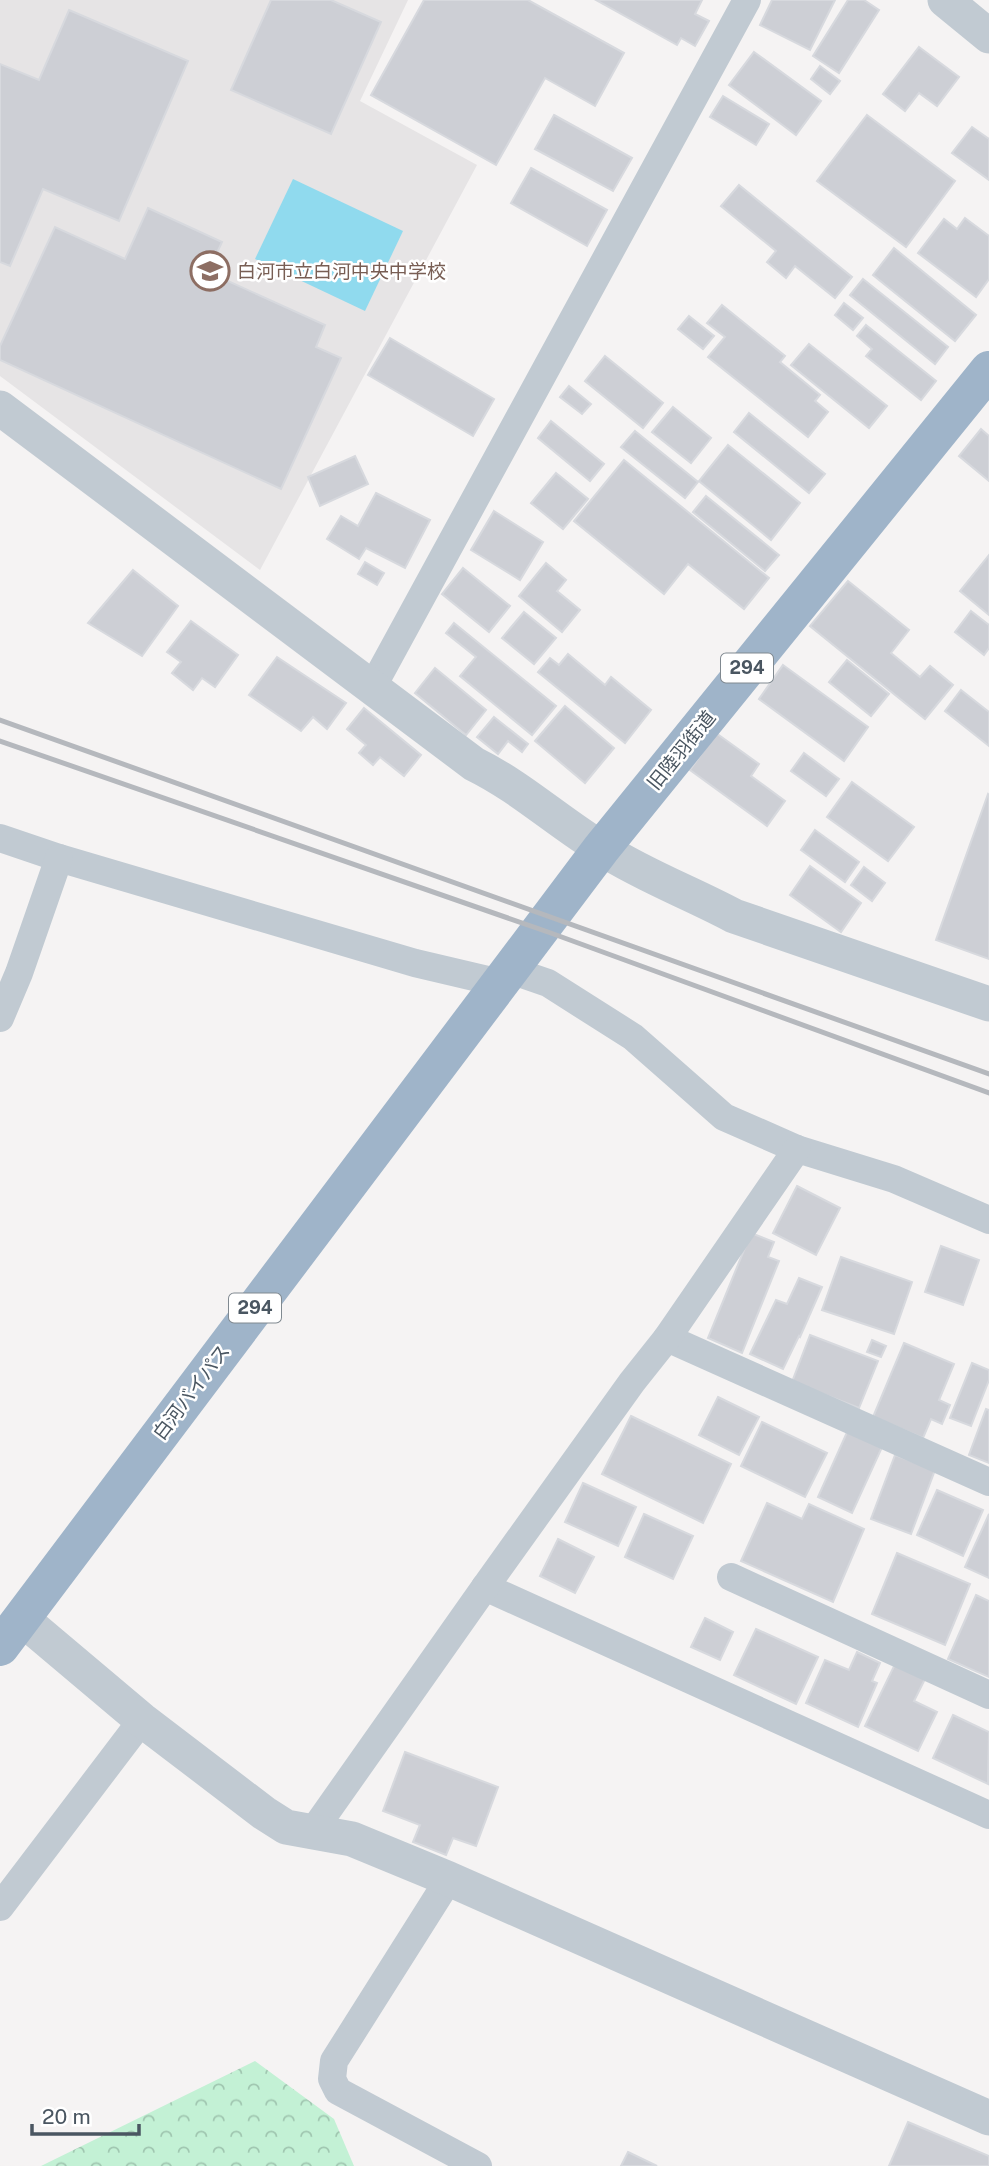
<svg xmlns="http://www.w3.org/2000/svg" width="989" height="2166" font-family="'Public Sans','Noto Sans JP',sans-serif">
  <defs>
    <pattern id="forest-crowns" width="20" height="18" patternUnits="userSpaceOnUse" patternTransform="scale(1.75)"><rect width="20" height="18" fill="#c3f1d5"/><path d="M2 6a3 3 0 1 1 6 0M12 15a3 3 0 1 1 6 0" fill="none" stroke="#a0c6b0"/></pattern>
  </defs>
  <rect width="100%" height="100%" fill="#f5f3f3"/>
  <polygon fill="#e6e4e5" points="0,0 408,0 360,101 477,165 260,570 0,376"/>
  <polygon fill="url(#forest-crowns)" points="255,2061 334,2119 354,2166 41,2166"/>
  <polygon fill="#90daee" points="293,179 403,231 365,311 255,259"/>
  <g fill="#cdcfd5" stroke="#d7d9de" stroke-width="2">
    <polygon points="271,0 331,0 381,22 331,134 231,90"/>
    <polygon points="424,0 528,0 624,53 595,106 545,78 496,165 371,95"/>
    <polygon points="596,0 702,0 695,14 709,21 695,46 681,38 677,45"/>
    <polygon points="772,0 835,0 810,50 760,25"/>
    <polygon points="848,0 864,0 879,10 839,73 813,56"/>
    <polygon points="69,10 188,61 119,221 43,189 10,266 0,262 0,64 39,80"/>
    <polygon points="919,47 959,77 937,106 919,93 905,111 883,94"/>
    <polygon points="754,52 821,101 796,135 729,85"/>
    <polygon points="820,66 840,81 830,94 811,79"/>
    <polygon points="723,96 769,124 756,145 710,117"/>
    <polygon points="554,115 632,158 613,191 535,149"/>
    <polygon points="867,115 955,181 906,247 817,181"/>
    <polygon points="972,127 989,139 989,180 952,153"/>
    <polygon points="531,168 607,210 587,246 511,203"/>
    <polygon points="739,185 852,277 835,298 795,266 786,278 767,262 776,251 721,206"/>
    <polygon points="148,208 222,242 208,272 325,325 316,347 341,358 281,489 0,360 0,346 55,227 125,259"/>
    <polygon points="965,218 989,236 989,279 976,297 918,253 944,219 957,229"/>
    <polygon points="894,248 976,315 955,341 873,275"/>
    <polygon points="863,279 948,347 935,364 850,295"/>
    <polygon points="844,303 863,318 853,330 835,315"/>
    <polygon points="722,305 785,356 780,362 820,395 815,401 828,412 808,437 708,357 725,337 707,323"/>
    <polygon points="689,316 714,336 703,349 678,329"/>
    <polygon points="866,325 936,381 921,400 866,356 872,349 857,336"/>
    <polygon points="390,338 494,399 473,436 368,375"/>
    <polygon points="809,344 887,406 869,428 791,365"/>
    <polygon points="605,356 663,403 643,428 585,381"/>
    <polygon points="569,386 591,404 582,414 560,397"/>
    <polygon points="673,407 711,438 691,463 652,432"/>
    <polygon points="749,413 825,474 809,493 734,432"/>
    <polygon points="551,421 604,464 590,481 538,438"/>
    <polygon points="981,429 989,436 989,481 959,456"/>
    <polygon points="635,431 698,482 685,498 621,447"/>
    <polygon points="728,445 800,503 771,540 699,481"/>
    <polygon points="355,456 368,484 320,506 308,477"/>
    <polygon points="624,460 769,578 744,609 688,564 664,594 574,521"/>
    <polygon points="556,473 588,499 563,529 531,503"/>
    <polygon points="376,493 430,520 405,568 366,548 359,559 327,539 341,516 358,526"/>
    <polygon points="706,496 779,555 765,571 693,512"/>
    <polygon points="494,511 543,542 520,580 471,550"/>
    <polygon points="989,555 989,615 960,591"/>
    <polygon points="365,562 384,573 377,585 358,574"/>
    <polygon points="546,563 566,580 557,591 580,610 562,632 519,596"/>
    <polygon points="463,568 510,606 489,632 442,594"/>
    <polygon points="133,570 178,606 142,656 88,623"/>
    <polygon points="848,581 909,630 891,653 920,677 930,666 953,685 925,719 810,626"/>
    <polygon points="971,611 989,625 989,648 984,655 955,632"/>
    <polygon points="524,612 556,638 534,664 502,638"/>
    <polygon points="191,621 238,655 215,687 202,678 193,690 172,673 181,662 167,652"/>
    <polygon points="454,623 556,706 532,735 460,676 476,657 446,633"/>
    <polygon points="568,654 605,685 611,677 651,710 625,743 538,672 550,658 559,665"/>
    <polygon points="277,657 346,703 327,729 313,717 301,731 249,695"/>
    <polygon points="847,660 889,694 871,716 829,682"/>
    <polygon points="783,665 868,727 844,761 759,699"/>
    <polygon points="435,668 486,710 466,735 415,693"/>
    <polygon points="961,690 989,712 989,746 945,711"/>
    <polygon points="565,706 614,748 585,783 535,741"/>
    <polygon points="364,708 421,755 404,776 380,757 373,765 359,753 366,745 347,729"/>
    <polygon points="494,717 528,744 522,752 508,741 498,754 477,737"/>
    <polygon points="716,733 759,764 751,776 785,801 767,826 690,770"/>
    <polygon points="804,753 839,779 826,796 791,771"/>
    <polygon points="852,782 914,827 888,861 827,817"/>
    <polygon points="988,794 989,795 989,959 936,940"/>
    <polygon points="815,830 859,862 845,882 801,850"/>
    <polygon points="810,866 861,903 841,932 790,895"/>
    <polygon points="864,867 885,883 872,901 851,885"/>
    <polygon points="797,1186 840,1208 816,1255 773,1233"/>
    <polygon points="751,1233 774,1242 768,1257 779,1261 742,1353 708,1338"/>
    <polygon points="941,1246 979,1260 963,1305 925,1292"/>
    <polygon points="841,1257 912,1282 894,1334 822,1310"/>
    <polygon points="799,1278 822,1287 800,1337 799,1336 783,1369 750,1354 776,1300 787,1304"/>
    <polygon points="810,1335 878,1361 859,1408 792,1382"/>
    <polygon points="872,1340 886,1346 881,1357 867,1352"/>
    <polygon points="904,1343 954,1364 939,1400 950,1405 942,1424 931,1419 923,1438 873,1417"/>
    <polygon points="972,1363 989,1370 989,1380 971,1426 950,1418"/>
    <polygon points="718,1397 759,1417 739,1455 699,1435"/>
    <polygon points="986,1409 989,1410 989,1463 969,1455"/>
    <polygon points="631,1416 731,1464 703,1523 602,1474"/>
    <polygon points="762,1422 827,1453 805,1497 741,1466"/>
    <polygon points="848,1430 883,1445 852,1513 818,1497"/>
    <polygon points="895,1455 935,1470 911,1534 871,1519"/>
    <polygon points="583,1483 636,1507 618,1546 565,1522"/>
    <polygon points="937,1490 983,1510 963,1556 917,1535"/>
    <polygon points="767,1503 802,1519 809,1504 864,1529 833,1602 741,1561"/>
    <polygon points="644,1514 693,1536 673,1579 625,1557"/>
    <polygon points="989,1514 989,1578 965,1567"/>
    <polygon points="558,1539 594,1557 575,1593 540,1576"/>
    <polygon points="897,1553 970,1584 945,1645 872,1614"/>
    <polygon points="976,1595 989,1601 989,1677 948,1659"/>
    <polygon points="705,1618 733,1632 720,1660 691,1647"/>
    <polygon points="756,1629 818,1657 796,1704 734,1675"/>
    <polygon points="857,1652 880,1663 872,1681 877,1683 858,1727 806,1703 825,1660 849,1670"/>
    <polygon points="897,1660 927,1675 914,1701 937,1712 918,1751 865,1726"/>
    <polygon points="953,1715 989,1732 988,1784 933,1758"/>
    <polygon points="405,1752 498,1787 476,1846 453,1838 446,1855 413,1842 420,1825 383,1811"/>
    <polygon points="908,2122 989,2156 989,2166 889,2166"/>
    <polygon points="628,2152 657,2166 621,2166"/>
  </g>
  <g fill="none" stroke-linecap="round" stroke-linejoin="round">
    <g stroke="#c1cad2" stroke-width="28">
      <polyline points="373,686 747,0"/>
      <polyline points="0,838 59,858 415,963 500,983"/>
      <polyline points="510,970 548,983 633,1037 724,1117 797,1149 894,1179 989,1220"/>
      <polyline points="0,1018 19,973 59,858"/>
      <polyline points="667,1338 989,1482"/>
      <polyline points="731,1577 989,1695"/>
      <polyline points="485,1587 989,1815"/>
      <polyline points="313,1831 485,1587 632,1382 667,1338 797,1149"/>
      <polyline points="449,1879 334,2061 332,2079 338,2091 478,2166"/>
      <polyline points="0,1907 142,1720"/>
    </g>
    <g stroke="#c1cad2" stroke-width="35">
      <polyline points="945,0 989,36"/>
      <path d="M 0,408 L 474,764 C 521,787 559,823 604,850 C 645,876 691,893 734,916 L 989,1004"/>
      <polyline points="21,1618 142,1720 264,1813 286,1827 352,1839 449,1879 989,2118"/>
    </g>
    <polyline stroke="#9fb4c9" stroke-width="38" points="0,1647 601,849 989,370"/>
    <g stroke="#b5b8bd" stroke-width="5">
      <polyline points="0,720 989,1074"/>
      <polyline points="0,741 548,932 989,1093"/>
    </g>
  </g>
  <defs>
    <g id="school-ring" transform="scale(2.0125)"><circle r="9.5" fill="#fff" stroke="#8d6e63" stroke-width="1.5"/><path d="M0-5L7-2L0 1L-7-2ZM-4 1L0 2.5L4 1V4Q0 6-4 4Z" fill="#8d6e63"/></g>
  </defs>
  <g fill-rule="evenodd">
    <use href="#school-ring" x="210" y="271"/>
  </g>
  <g text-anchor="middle" stroke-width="5" stroke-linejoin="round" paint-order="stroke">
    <g fill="#fff" stroke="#808990" stroke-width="2">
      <rect x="721" y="653.5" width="52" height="29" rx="5"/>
      <rect x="229" y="1293.5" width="52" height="29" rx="5"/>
    </g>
    <g font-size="18" font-weight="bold" fill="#4a5661">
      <text x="747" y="674">294</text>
      <text x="255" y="1314">294</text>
    </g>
    <g font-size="19" fill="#785e54" stroke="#fff" text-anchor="start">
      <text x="237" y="278">白河市立白河中央中学校</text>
    </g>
    <g font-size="19" fill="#4a5661" stroke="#fff">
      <text transform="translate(681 750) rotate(-51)" y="7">旧陸羽街道</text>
      <text transform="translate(191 1392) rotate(-53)" y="7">白河バイパス</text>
    </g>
  </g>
  <path d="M32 2124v10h107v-10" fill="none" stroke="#4a5661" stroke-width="3.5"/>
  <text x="42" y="2124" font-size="21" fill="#4a5661" stroke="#ffffff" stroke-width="5" paint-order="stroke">20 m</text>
</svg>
